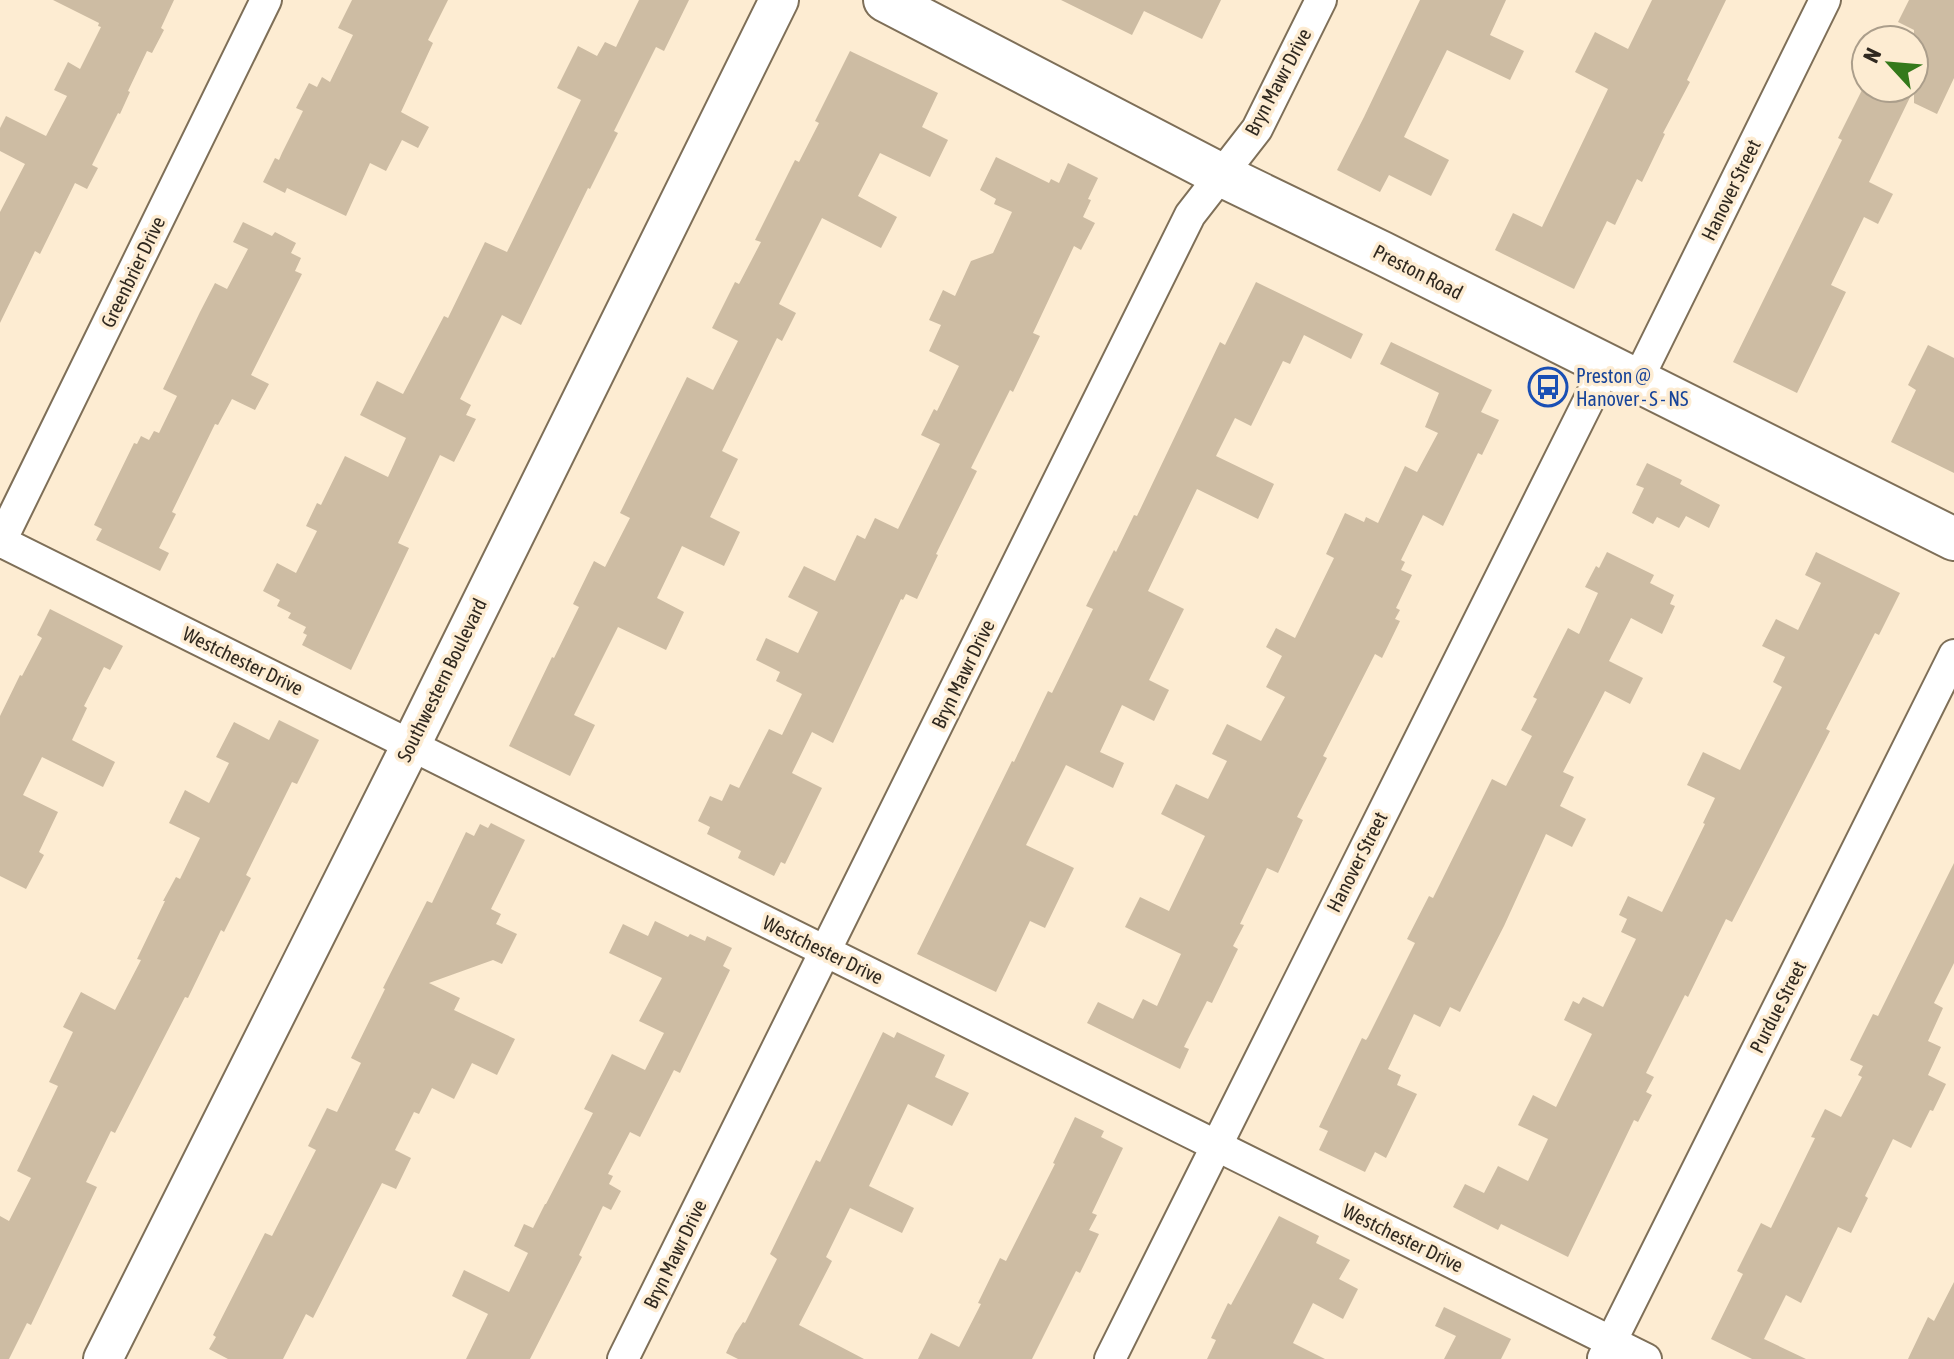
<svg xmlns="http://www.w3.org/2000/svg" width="1954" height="1359" font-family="'Asap Condensed',sans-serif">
  <rect width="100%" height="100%" fill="#fdecd2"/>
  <g fill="#cdbca3">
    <polygon points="53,0 174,0 161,28 164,30 152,53 147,51 128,91 130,92 120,114 118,113 92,165 98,168 87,189 75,183 40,254 35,251 0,323 0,212 25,164 0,151 0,128 6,116 46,136 67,96 54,90 68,62 80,69 101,27 98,26 99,23"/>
    <polygon points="352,0 448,0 428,40 433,43 401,112 429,127 418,148 402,140 386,171 370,163 346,216 287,188 285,193 263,182 275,158 279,160 282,153 303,111 296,108 309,83 317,87 322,77 330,82 353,35 338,28"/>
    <polygon points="639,0 689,0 664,51 656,47 614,131 618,133 590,189 588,188 521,325 502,315 460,399 471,405 466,415 476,419 454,462 440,455 398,543 409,548 351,670 302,645 307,635 303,633 306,627 288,618 291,613 277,606 280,600 263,591 277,563 296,573 317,531 306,526 317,503 321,505 345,456 388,477 406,438 360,415 377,381 403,394 444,316 448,318 485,242 507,252 581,100 557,88 578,46 597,56 605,42 616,47"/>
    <polygon points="1061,0 1221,0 1202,39 1144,11 1132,35"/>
    <polygon points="1420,0 1506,0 1490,35 1524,51 1510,80 1447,50 1404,137 1449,160 1431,196 1389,175 1380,192 1337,170 1364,117"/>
    <polygon points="1652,0 1726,0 1687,80 1690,82 1663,133 1665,134 1642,182 1637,179 1615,225 1607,221 1574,289 1495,250 1513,213 1542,227 1608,89 1575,72 1595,32 1628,49"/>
    <polygon points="1909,0 1954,0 1954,78 1937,114 1914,103 1914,89 1869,182 1893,194 1878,224 1864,217 1831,285 1846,292 1797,393 1733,362 1842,140 1838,138 1863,88 1914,88 1914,30 1898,22"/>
    <polygon points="850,51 938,93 922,127 948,140 930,177 880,153 858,196 897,217 881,248 822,218 779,304 796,313 782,341 777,338 722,451 738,459 710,517 740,532 724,566 682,546 657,598 684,612 666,650 618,627 574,715 595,725 570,776 509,746 552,657 554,658 579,607 573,604 594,561 605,567 630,518 620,513 687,377 713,390 738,341 712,328 735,282 739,284 761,242 755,240 795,160 799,162 819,123 815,121"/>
    <polygon points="996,157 1049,183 1051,179 1059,183 1068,163 1098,178 1088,199 1091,200 1083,217 1095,223 1081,250 1074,246 1033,333 1040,336 1013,392 1010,390 971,468 977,471 936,554 938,555 917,599 906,594 903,600 901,599 833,743 812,732 792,773 822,788 785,864 781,862 774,876 738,858 741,851 707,834 710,827 698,821 710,796 722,801 730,784 739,788 769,729 782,735 802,694 776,681 780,672 756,660 766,638 798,653 818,612 788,597 804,566 835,581 857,535 865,539 875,518 898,529 940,444 921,435 934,409 937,411 959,366 929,351 941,325 929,320 943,290 955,296 971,261 993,253 1012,212 994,204 996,199 980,190"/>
    <polygon points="243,222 272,236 275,232 296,243 291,253 301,258 295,271 302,274 251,375 269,384 255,410 232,399 218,425 215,424 172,512 176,514 159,548 169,553 160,571 96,540 102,529 94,525 134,443 137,444 141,436 149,440 154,431 159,433 177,396 163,389 200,312 215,283 227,289 248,249 233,242"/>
    <polygon points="1256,282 1363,334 1351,359 1304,335 1290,364 1283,361 1251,426 1235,418 1216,456 1274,484 1258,519 1197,489 1148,591 1184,609 1149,680 1169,690 1154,721 1122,705 1100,752 1124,763 1113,788 1066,765 1026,845 1074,868 1045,928 1030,921 996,992 917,954 1012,761 1014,762 1048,691 1052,693 1093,609 1086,606 1114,550 1116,552 1134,515 1137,516 1220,342 1225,345"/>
    <polygon points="1391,342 1492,390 1481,412 1499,420 1482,455 1478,453 1443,526 1423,515 1401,560 1405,562 1401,570 1412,575 1396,608 1400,610 1395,619 1400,621 1382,658 1375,654 1323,756 1327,758 1297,817 1303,820 1278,873 1267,868 1240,924 1244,925 1233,946 1238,949 1212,1003 1207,1001 1184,1047 1189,1049 1180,1069 1087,1023 1098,1002 1133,1019 1143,999 1157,1006 1181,954 1125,927 1140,897 1169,911 1205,836 1161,814 1176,784 1208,799 1227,761 1212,754 1227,724 1261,741 1285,697 1266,687 1282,656 1266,647 1276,628 1295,638 1334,558 1326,554 1345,513 1364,522 1366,517 1378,523 1405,466 1417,472 1438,433 1425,427 1439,393 1380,364"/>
    <polygon points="1928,345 1954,358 1954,473 1891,442 1916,390 1908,385"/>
    <polygon points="1647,463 1682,480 1680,484 1720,505 1709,528 1686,516 1679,528 1657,517 1653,524 1632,513 1644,488 1636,485"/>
    <polygon points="1607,552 1654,575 1650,583 1674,595 1670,604 1675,606 1662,634 1631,618 1609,661 1643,678 1630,704 1605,691 1563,772 1574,777 1560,806 1586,819 1572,847 1546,834 1504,926 1460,1012 1450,1007 1440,1027 1414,1014 1388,1069 1401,1075 1397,1085 1417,1094 1386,1158 1375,1152 1365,1172 1319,1150 1328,1131 1319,1127 1362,1038 1366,1040 1368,1037 1415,943 1407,939 1429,896 1433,898 1492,779 1506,786 1532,736 1521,730 1537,699 1533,697 1568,628 1579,634 1598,593 1585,587 1596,566 1599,568"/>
    <polygon points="1816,552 1900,593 1879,635 1875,633 1826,729 1830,731 1732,922 1726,919 1688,997 1685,995 1646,1073 1654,1077 1646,1092 1652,1095 1638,1122 1634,1120 1568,1257 1501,1224 1498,1230 1453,1207 1465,1184 1484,1193 1498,1166 1528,1181 1548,1139 1518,1125 1533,1095 1556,1107 1592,1034 1564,1020 1573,1001 1579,1004 1583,997 1603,1007 1636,939 1621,932 1627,919 1619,915 1628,896 1662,912 1705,824 1703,823 1715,798 1687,785 1703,752 1740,770 1782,687 1773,682 1785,657 1762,646 1776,619 1798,630 1821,583 1805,575"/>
    <polygon points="50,609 123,646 110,670 104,667 84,706 87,708 72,740 115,762 103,787 42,757 23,795 58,812 39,852 44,855 26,889 0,876 0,716 20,675 22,676 42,638 37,635"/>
    <polygon points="279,720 319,740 297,784 292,782 246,875 251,878 224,932 221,930 188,998 185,997 115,1133 111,1131 86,1182 97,1187 31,1325 27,1323 9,1359 0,1359 0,1216 9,1221 31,1178 17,1171 58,1086 49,1082 73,1032 63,1027 81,992 115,1010 141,960 137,959 165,901 163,901 176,877 180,879 200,838 169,823 185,790 209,803 229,763 216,757 234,722 269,740"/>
    <polygon points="491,823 525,840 491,909 501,914 496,924 517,934 502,964 493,960 429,983 460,998 454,1010 515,1039 497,1075 472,1063 454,1099 432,1088 419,1114 414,1112 395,1150 411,1158 396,1189 382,1183 313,1318 306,1314 283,1359 228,1359 209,1349 216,1337 213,1335 265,1233 272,1236 316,1150 308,1146 327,1108 337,1112 361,1063 351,1058 385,989 383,988 427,901 432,903 466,832 474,836 480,824 488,828"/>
    <polygon points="1954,863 1954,963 1934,1003 1943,1008 1928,1041 1941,1047 1928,1075 1946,1084 1933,1111 1930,1110 1911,1148 1893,1139 1865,1196 1868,1198 1851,1233 1838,1227 1801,1303 1786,1295 1764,1339 1806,1359 1752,1359 1711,1339 1743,1274 1737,1271 1761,1223 1771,1228 1815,1138 1811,1137 1825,1109 1841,1117 1862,1077 1858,1075 1863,1066 1850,1060 1873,1014 1878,1016"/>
    <polygon points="655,921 688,937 690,934 705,941 707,936 732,948 723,966 730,970 680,1073 674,1070 640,1137 630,1132 608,1174 613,1176 609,1184 621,1191 611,1210 603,1206 579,1255 582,1257 530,1359 466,1359 488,1314 452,1296 464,1270 509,1292 528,1253 514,1246 524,1224 533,1228 545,1204 546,1204 593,1113 584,1109 612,1054 645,1070 664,1033 639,1021 662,978 609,953 623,924 648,936"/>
    <polygon points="883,1032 894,1038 897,1032 945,1055 935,1077 969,1093 952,1126 908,1104 869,1186 914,1208 902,1233 850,1208 826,1257 832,1261 799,1325 864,1359 738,1359 726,1353 735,1334 743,1322 745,1323 777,1259 770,1254 816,1160 820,1162"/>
    <polygon points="1075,1117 1104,1131 1101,1137 1123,1148 1092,1213 1097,1215 1089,1230 1099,1234 1080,1273 1076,1271 1032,1359 918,1359 931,1333 959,1347 981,1304 978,1303 1000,1258 1006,1261 1055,1164 1053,1163"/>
    <polygon points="1279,1216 1319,1236 1316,1243 1350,1260 1339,1279 1358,1289 1343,1319 1313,1303 1293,1343 1325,1359 1207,1359 1216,1340 1211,1338 1228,1303 1231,1305"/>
    <polygon points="1954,1282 1954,1359 1908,1359 1928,1317 1934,1321"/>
    <polygon points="1444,1307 1511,1339 1501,1359 1444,1359 1456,1336 1435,1326"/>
  </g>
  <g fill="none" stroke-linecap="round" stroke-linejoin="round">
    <g stroke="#7e6f58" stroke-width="34">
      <g id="minor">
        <polyline points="1637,381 1825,0"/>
        <polyline points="0,541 1646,1359"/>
        <polyline points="0,543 266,0"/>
        <polyline points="1603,1358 1954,655"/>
        <polyline points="623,1359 1190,215 1257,129 1321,0"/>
        <polyline points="1110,1359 1606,366"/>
      </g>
    </g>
    <g stroke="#7e6f58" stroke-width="42">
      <polyline id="tertiary" points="103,1359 411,745 779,0"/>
    </g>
    <g stroke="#7e6f58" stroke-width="46">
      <polyline id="secondary" points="885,0 1221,175 1382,253 1954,539"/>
    </g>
    <use href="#minor" stroke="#fff" stroke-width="30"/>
    <use href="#tertiary" stroke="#fff" stroke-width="38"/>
    <use href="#secondary" stroke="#fff" stroke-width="42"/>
  </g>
  <defs>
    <g id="bus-ring" transform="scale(2)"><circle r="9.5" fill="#fdecd2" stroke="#1a4fb4" stroke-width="1.5"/><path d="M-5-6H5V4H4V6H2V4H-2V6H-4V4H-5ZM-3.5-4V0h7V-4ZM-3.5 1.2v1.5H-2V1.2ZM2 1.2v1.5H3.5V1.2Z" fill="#1a4fb4"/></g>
  </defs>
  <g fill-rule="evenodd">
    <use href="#bus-ring" x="1548" y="387"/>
  </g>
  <g text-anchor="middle" stroke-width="7" stroke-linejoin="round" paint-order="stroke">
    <g font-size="20" fill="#302920" stroke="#fdecd2">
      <text transform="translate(1278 82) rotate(-62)" y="7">Bryn Mawr Drive</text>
      <text transform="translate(1731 190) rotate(-64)" y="7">Hanover Street</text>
      <text transform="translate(133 272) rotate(-64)" y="7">Greenbrier Drive</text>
      <text transform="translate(1418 272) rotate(27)" y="7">Preston Road</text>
      <text transform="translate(243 661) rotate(26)" y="7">Westchester Drive</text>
      <text transform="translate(963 674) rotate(-64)" y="7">Bryn Mawr Drive</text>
      <text transform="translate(442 680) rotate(-64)" y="7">Southwestern Boulevard</text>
      <text transform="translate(1357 862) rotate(-63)" y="7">Hanover Street</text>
      <text transform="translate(823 950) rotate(26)" y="7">Westchester Drive</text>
      <text transform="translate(1778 1007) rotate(-63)" y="7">Purdue Street</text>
      <text transform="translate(1403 1238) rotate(26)" y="7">Westchester Drive</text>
      <text transform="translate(675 1254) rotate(-64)" y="7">Bryn Mawr Drive</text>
    </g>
    <g font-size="20" fill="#164399" stroke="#fdecd2" text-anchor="start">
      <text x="1576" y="383">Preston @<tspan x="1576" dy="23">Hanover - S - NS</tspan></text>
    </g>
  </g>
  <g transform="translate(1890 64) rotate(296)"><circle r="38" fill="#fdecd2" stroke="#ab9e8b" stroke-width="2"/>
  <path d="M0-6L14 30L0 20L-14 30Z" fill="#34791b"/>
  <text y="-12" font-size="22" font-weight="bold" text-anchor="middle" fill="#302920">N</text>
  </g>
</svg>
